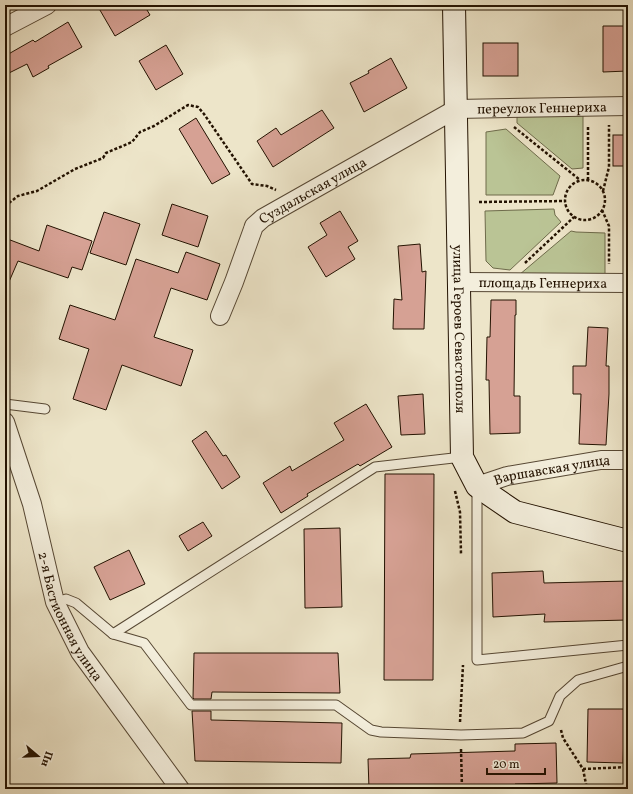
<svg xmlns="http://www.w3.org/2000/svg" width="633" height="794" font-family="Vollkorn,serif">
  <rect width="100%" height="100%" fill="#ede5c9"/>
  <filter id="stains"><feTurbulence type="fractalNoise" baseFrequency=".005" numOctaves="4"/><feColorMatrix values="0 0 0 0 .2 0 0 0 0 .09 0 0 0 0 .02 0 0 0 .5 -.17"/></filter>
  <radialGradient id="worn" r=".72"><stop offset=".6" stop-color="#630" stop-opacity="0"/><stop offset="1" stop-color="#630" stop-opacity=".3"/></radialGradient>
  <g fill="#bac495" stroke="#6e6b4b">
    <polygon points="521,114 583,114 583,168 572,169 517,123 517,117"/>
    <polygon points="506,129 560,176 553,195 486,195 486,132"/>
    <polygon points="554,209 555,215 561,222 510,270 493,268 486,261 485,211"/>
    <polygon points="571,231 576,232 605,233 605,276 519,275"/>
  </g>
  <g fill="#d6a194" stroke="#231201">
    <polygon points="97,5 144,5 150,15 115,36"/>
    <polygon points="68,22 82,47 48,66 49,68 33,77 27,64 5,75 5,56 33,40 35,42"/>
    <polygon points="603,26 628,26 628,71 603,72"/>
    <rect x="483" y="43" width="35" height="33"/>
    <polygon points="166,45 183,74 156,90 139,61"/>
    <polygon points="391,58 407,88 364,112 350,83 369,73 368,71"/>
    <polygon points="322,110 334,128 273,167 257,141 276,128 281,135"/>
    <polygon points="196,118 230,174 212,184 179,129"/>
    <rect x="613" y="135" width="15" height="31"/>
    <polygon points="172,204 208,216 198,247 162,235"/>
    <polygon points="340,211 358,241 348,247 355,259 326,277 308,247 327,235 320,223"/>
    <polygon points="104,212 140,224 126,265 90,253"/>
    <polygon points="47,225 92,241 82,270 72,267 68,278 18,261 5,291 5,238 39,251"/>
    <polygon points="420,244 422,272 426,271 424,329 393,329 394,299 402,300 398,246"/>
    <polygon points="186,252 220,264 207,300 171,288 154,337 193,350 181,386 122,365 106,410 73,399 89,349 59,339 70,305 115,320 136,259 178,273"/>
    <polygon points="491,300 516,300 516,315 515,315 514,396 520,396 520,433 490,434 489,380 486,380 487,337 490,337"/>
    <polygon points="588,327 608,328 606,366 609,366 609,394 606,445 579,444 581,394 573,394 573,366 586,366"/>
    <polygon points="423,394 425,434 401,435 398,396"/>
    <polygon points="366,404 392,447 360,466 358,464 307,494 308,496 281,513 263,483 290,466 292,471 344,440 334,423"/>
    <polygon points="206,431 223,456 226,455 240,477 222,489 192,441"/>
    <polygon points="385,474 434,474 433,680 384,680"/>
    <polygon points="203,522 212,536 188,551 179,536"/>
    <polygon points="340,528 342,607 305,608 304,529"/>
    <polygon points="129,550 145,584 110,600 94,567"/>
    <polygon points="543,571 544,583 628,581 628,620 544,622 545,614 493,617 492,573"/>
    <polygon points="194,653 338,653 340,693 212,692 211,699 194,699 193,698"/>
    <polygon points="588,709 628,709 628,734 624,734 623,763 587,762"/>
    <polygon points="192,711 211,711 211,720 342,723 341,763 195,761"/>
    <polygon points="556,743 557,783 515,784 515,789 369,789 368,759 410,758 411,754 515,751 515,744"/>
  </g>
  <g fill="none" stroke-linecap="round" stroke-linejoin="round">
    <g stroke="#564733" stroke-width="11">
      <g id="lane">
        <polyline points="5,404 45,409"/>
        <polyline points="477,488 477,660 628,645"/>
        <polyline points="55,602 66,599 76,603 113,634 144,643 191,705 336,705 371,730 381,732 461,735 523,733 549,721 560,696 578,680 628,666"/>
        <polyline points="113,634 375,467 462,457"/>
      </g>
    </g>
    <g stroke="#564733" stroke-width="20">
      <g id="street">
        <polyline points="5,27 47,5"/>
        <path id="s1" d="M 459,282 L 628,283"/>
        <path id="s2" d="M 220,316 L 234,282 L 253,229 L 254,226 L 263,218 L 456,109 L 628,106"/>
        <path id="s3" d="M 5,422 L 32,504 L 55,602 L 80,652 L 180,789"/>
        <path id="s4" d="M 477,486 L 507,476 L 601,460 L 628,460"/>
      </g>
    </g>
    <g stroke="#231201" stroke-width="24">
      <g id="secondary">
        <path id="s5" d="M 454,5 L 462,457 L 477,486 L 515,512 L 628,541"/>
      </g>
    </g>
    <g stroke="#231201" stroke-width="2.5" stroke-dasharray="3 2" stroke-linecap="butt">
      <polyline points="514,127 580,180"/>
      <polyline points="588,180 588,125"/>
      <circle cx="585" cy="200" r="20"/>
      <polyline points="603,191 609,167 609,125"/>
      <polyline points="479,202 565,201"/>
      <polyline points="5,206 18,196 37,191 75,169 103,158 106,153 132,142 140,132 154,126 188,105 198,107 204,114 252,184 267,186 276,190"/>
      <polyline points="602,210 609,226 609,264"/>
      <polyline points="525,263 574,217"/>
      <polyline points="455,491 460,512 461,554"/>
      <polyline points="460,722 463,665"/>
      <polyline points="561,730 563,738 583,769 587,789"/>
      <polyline points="461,749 462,789"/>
      <polyline points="583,769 628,767"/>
    </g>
    <use href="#lane" stroke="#f3eedc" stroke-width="9"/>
    <use href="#street" stroke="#f3eedc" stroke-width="18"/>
    <use href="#secondary" stroke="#f3eedc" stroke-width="22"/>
  </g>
  <g text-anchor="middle" stroke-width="3.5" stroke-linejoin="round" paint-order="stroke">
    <g font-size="14" fill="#231201" stroke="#f3eedc">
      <text dy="5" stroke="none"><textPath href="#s2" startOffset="416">переулок Геннериха</textPath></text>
      <text dy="5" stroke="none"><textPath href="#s2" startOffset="165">Суздальская улица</textPath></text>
      <text dy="5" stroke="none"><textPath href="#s1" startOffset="84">площадь Геннериха</textPath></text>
      <text dy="5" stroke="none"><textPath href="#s5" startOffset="324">улица Героев Севастополя</textPath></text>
      <text dy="5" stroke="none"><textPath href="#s4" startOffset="77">Варшавская улица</textPath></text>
      <text dy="5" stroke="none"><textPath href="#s3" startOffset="206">2-я Бастионная улица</textPath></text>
    </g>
  </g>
  <rect width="633" height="794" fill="none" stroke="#ede5c9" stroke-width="20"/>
  <rect x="6" y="6" width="621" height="782" fill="none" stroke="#231201" stroke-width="2"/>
  <rect x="10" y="10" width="613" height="774" fill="none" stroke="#231201"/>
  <g transform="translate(38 756) rotate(109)" stroke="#f3eedc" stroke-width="3" paint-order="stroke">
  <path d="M0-3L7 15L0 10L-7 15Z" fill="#231201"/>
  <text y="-6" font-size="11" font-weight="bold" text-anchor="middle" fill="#231201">Пн</text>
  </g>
  <path d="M487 768v6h58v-6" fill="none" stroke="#231201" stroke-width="2"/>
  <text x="493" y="768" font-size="12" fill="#231201" stroke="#f3eedc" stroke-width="3" paint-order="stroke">20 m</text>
  <rect width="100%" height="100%" filter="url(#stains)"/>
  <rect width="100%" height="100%" fill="url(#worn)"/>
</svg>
